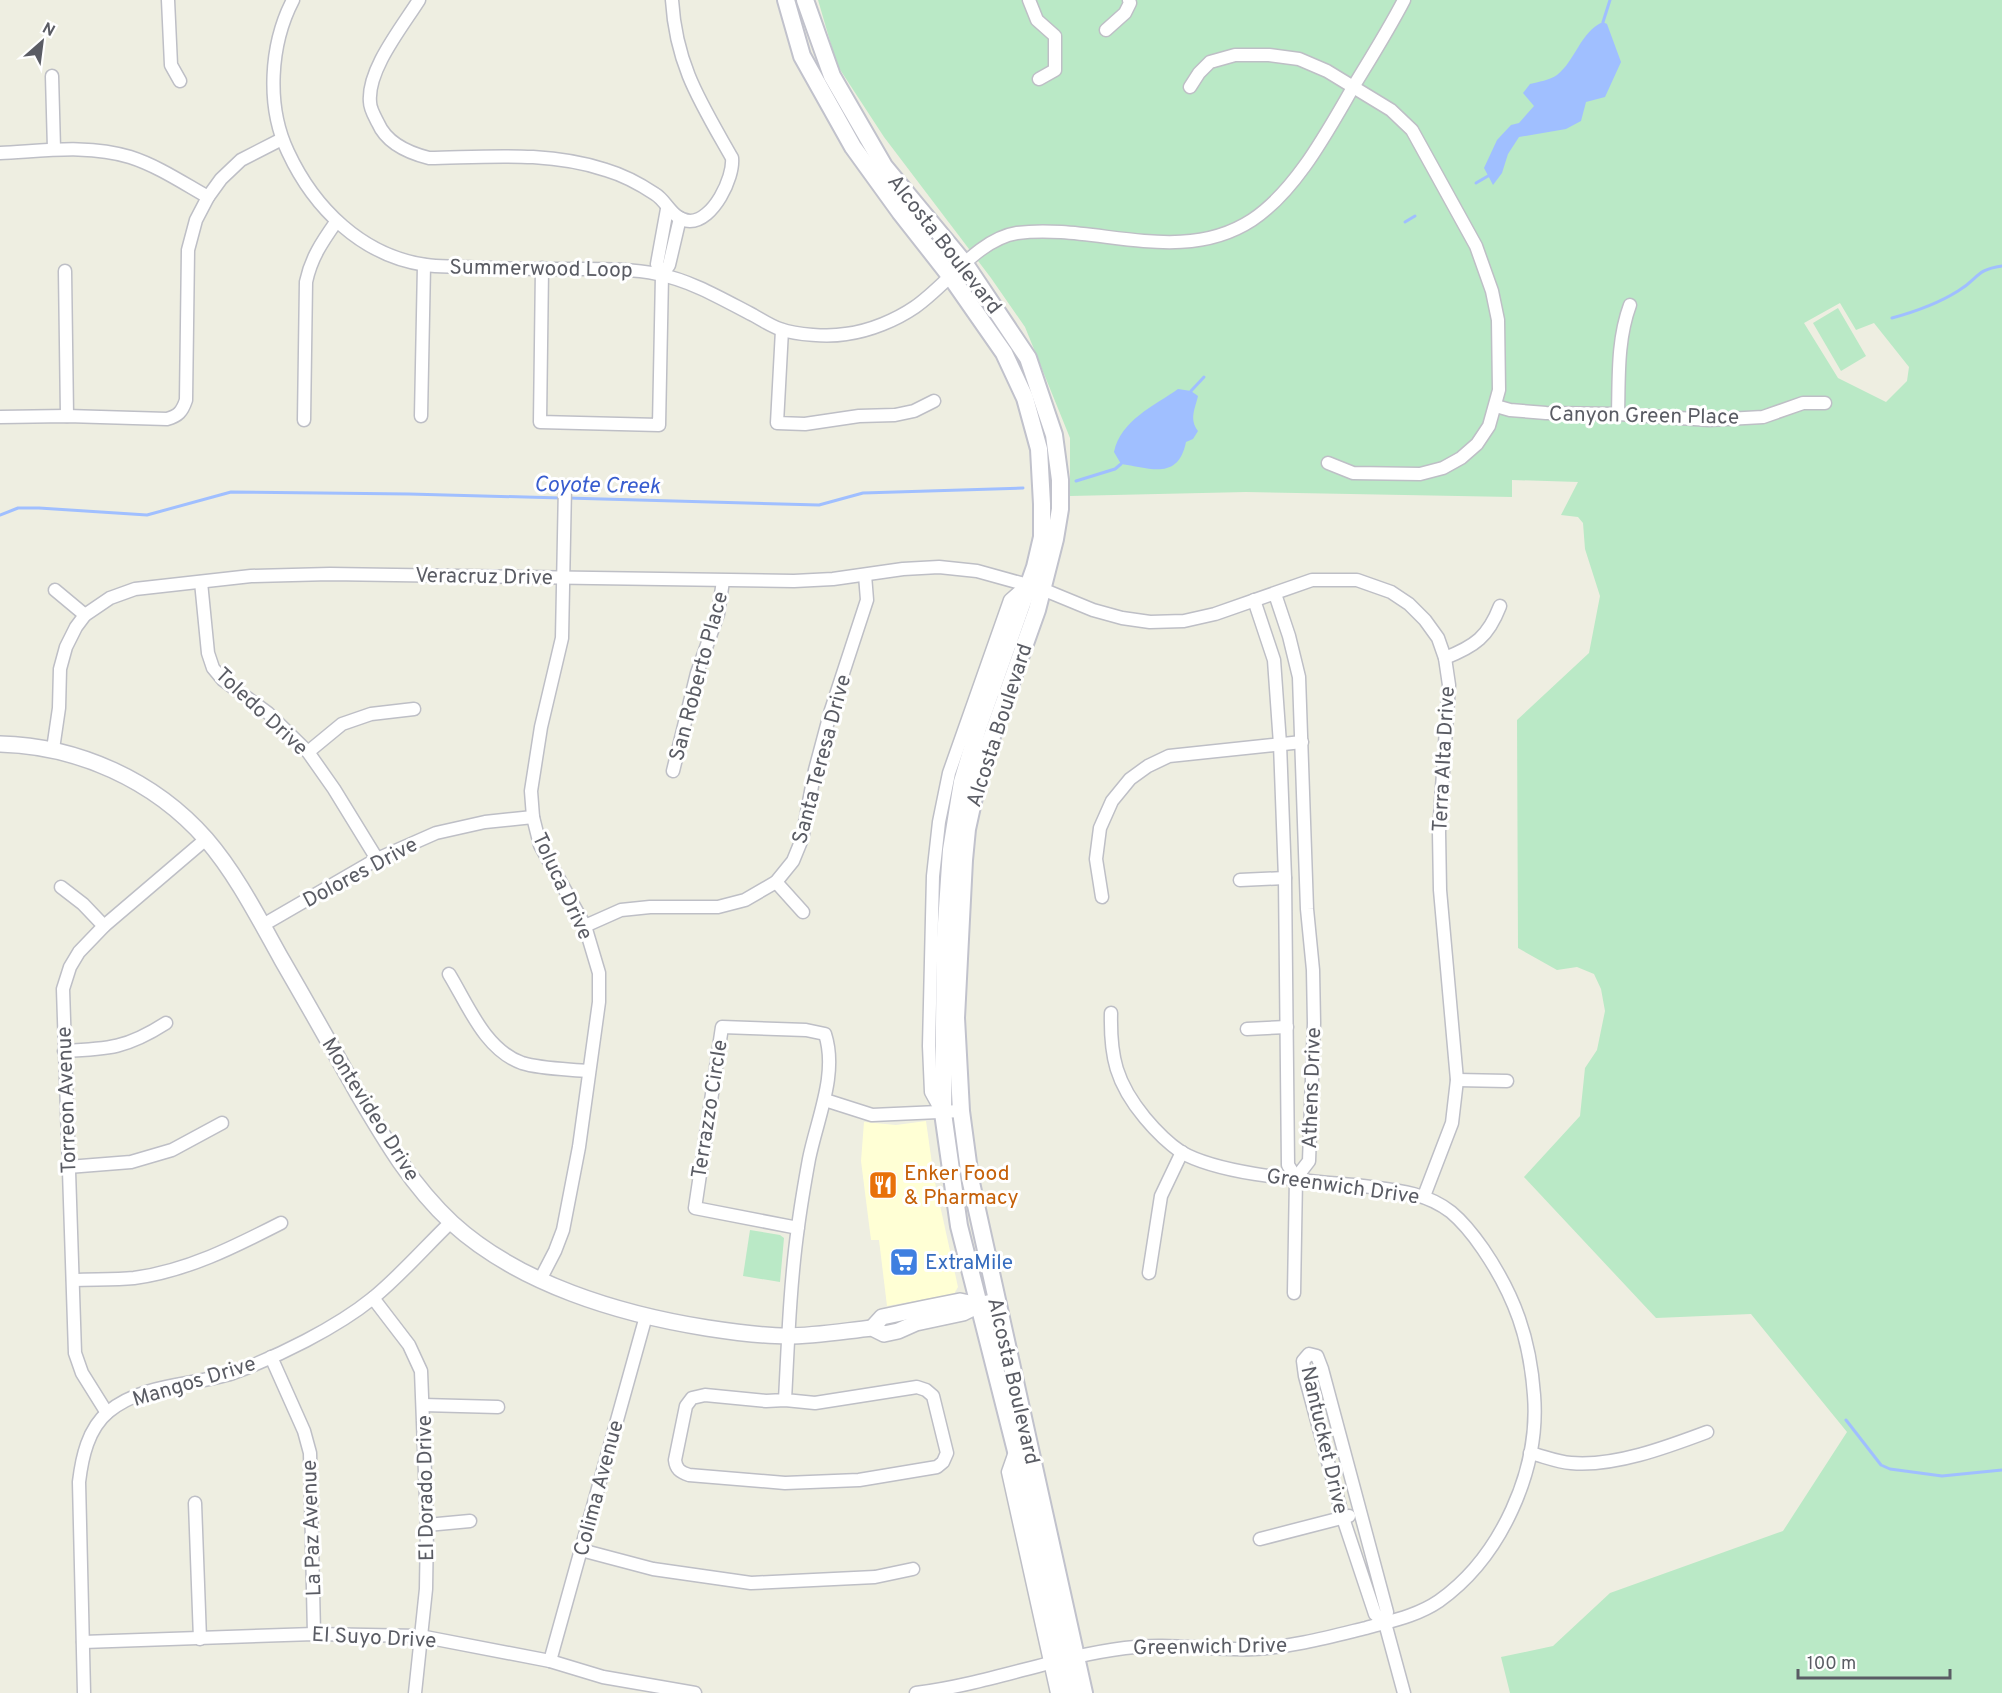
<svg xmlns="http://www.w3.org/2000/svg" width="2002" height="1693" font-family="Overpass,sans-serif">
  <rect width="100%" height="100%" fill="#eeeee1"/>
  <polygon fill="#ffffd5" points="926,1121 934,1178 958,1287 954,1294 887,1306 879,1240 871,1240 861,1161 864,1122 896,1125"/>
  <g fill="#bae9c6" fill-rule="evenodd">
    <path d="M 818,0 L 2002,0 L 2002,1693 L 1510,1693 L 1501,1657 L 1553,1646 L 1610,1593 L 1783,1531 L 1847,1432 L 1751,1314 L 1656,1318 L 1524,1177 L 1580,1116 L 1585,1068 L 1597,1050 L 1605,1011 L 1601,989 L 1594,974 L 1577,967 L 1557,970 L 1518,948 L 1517,720 L 1589,653 L 1600,596 L 1585,549 L 1583,523 L 1578,517 L 1561,515 L 1578,482 L 1512,480 L 1512,497 L 1246,492 L 1070,496 L 1070,438 L 1025,327 L 991,278 L 884,137 L 837,65 ZM 1840,303 L 1856,330 L 1874,323 L 1909,367 L 1907,381 L 1886,402 L 1838,378 L 1804,323 Z"/>
    <polygon points="1838,308 1866,356 1841,371 1813,323"/>
    <polygon points="750,1230 780,1235 784,1238 780,1282 743,1276"/>
  </g>
  <g fill="#a0bfff">
    <path d="M 1603,22 L 1607,24 L 1621,62 L 1605,97 L 1586,102 L 1581,121 L 1566,129 L 1519,137 L 1508,154 L 1502,173 L 1493,185 L 1484,168 L 1497,140 L 1511,125 L 1519,123 L 1534,106 L 1523,93 L 1530,84 C 1538,82 1550,80 1557,75 C 1576,60 1580,32 1603,22 Z"/>
    <path d="M 1178,389 L 1191,391 L 1198,396 C 1195,409 1189,419 1198,431 L 1193,439 L 1186,442 C 1178,481 1150,468 1121,464 L 1114,452 C 1121,420 1154,406 1178,389 Z"/>
  </g>
  <g fill="none" stroke-linecap="round" stroke-linejoin="round">
    <g stroke="#a0bfff" stroke-width="3">
      <polyline points="1603,22 1610,0"/>
      <polyline points="1476,183 1488,176"/>
      <polyline points="1405,222 1415,216"/>
      <path d="M 1892,318 C 1914,312 1939,303 1958,291 C 1979,279 1974,270 2002,266"/>
      <polyline points="1191,391 1204,377"/>
      <polyline points="1076,481 1115,469 1121,464"/>
      <polyline points="567,498 819,505 863,493 1023,488"/>
      <polyline points="0,515 18,508 39,508 147,515 231,492 409,494 561,498"/>
      <polyline points="1846,1420 1881,1465 1890,1469 1942,1476 2002,1470"/>
    </g>
    <g stroke="#bebfc6" stroke-width="15">
      <g id="minor">
        <polyline points="168,0 171,65 180,81"/>
        <path d="M 293,0 C 270,44 266,106 288,152 C 314,208 362,256 426,265 C 438,267 451,266 464,267 C 503,269 543,269 583,269 C 608,269 633,269 658,274 C 692,281 722,299 753,315 C 762,320 771,326 780,329 C 797,335 828,337 846,334 C 870,331 896,320 915,307 C 947,285 978,239 1017,233 C 1095,223 1180,267 1252,220 C 1297,190 1328,130 1355,84 C 1372,56 1389,29 1404,0"/>
        <path d="M 419,0 C 402,27 367,70 370,102 C 370,109 375,117 378,123 C 387,144 409,153 429,158 C 489,157 548,151 606,170 C 623,175 640,184 655,194 C 667,201 672,220 690,221 C 713,221 734,178 732,158 C 701,103 676,66 672,0"/>
        <polyline points="1029,0 1037,20 1055,36 1055,70 1039,79"/>
        <polyline points="1106,30 1125,13 1130,3 1129,0"/>
        <polyline points="52,76 54,149"/>
        <polyline points="1190,87 1199,73 1210,62 1235,55 1269,55 1299,59 1327,71 1391,110 1412,130 1476,246 1492,291 1498,320 1499,390 1489,426 1477,444 1461,458 1443,468 1420,474 1353,473 1328,463"/>
        <path d="M 0,153 C 43,151 88,144 130,157 C 158,166 183,183 208,197"/>
        <polyline points="542,268 540,422 659,425 662,275 657,264 667,209"/>
        <polyline points="65,271 67,416"/>
        <polyline points="662,275 669,265 680,218"/>
        <polyline points="782,330 777,423 805,424 859,416 895,415 914,411 934,401"/>
        <polyline points="1496,406 1510,410 1546,413 1618,414 1709,420 1763,417 1803,403 1825,403"/>
        <path d="M 1618,414 C 1619,378 1617,340 1630,305"/>
        <polyline points="421,416 424,265"/>
        <path d="M 0,417 L 67,416 L 167,419 C 178,416 182,412 186,400 L 188,250 L 196,220 L 208,197 L 221,179 L 241,160 L 282,139"/>
        <path d="M 304,420 L 306,282 C 311,258 322,242 336,222"/>
        <polyline points="201,582 208,653 213,668 223,680 268,713 308,752 334,789 377,859"/>
        <polyline points="55,590 85,615"/>
        <polyline points="1275,594 1289,636 1299,677 1307,909 1313,970 1314,1023 1309,1161 1296,1178"/>
        <polyline points="1254,600 1274,660 1280,744 1285,878 1288,1165 1296,1178"/>
        <path d="M 1445,658 C 1475,646 1488,637 1500,606"/>
        <polyline points="53,749 59,708 60,669 66,647 76,627 85,615 110,598 135,589 251,576 330,574 794,581 833,579 903,569 939,567 977,571 1042,589 1093,610 1122,618 1150,622 1184,621 1215,614 1312,580 1357,580 1391,592 1409,604 1425,620 1438,638 1445,658 1449,685 1439,832 1440,890 1457,1080 1452,1123 1424,1196"/>
        <polyline points="308,752 342,724 371,714 414,709"/>
        <polyline points="673,771 697,673 718,614 723,581"/>
        <polyline points="1240,880 1285,878"/>
        <polyline points="776,882 803,912"/>
        <polyline points="61,887 83,904 104,926"/>
        <polyline points="1102,897 1096,859 1100,828 1112,801 1130,779 1148,766 1169,756 1302,742"/>
        <polyline points="263,925 377,859 436,833 485,822 533,817"/>
        <polyline points="585,926 621,910 650,907 718,907 745,900 776,882 793,861 802,839 815,770 831,710 867,600 865,575"/>
        <path d="M 449,974 C 468,1005 485,1050 522,1063 C 541,1069 568,1069 588,1071"/>
        <polyline points="1247,1029 1287,1027"/>
        <path d="M 64,1051 C 109,1049 127,1048 166,1023"/>
        <polyline points="1457,1080 1507,1081"/>
        <polyline points="825,1100 872,1115 961,1111"/>
        <polyline points="942,1112 931,1092 929,1046 933,876 939,822 949,773 1010,600 1027,585"/>
        <polyline points="68,1167 131,1162 172,1150 222,1123"/>
        <polyline points="1149,1273 1161,1196 1182,1152"/>
        <path d="M 73,1280 C 93,1279 114,1280 134,1278 C 187,1271 234,1247 281,1223"/>
        <polyline points="540,1280 555,1251 563,1230 579,1147 599,1002 599,973 585,926 540,845 533,817 531,791 541,727 562,638 565,486"/>
        <polyline points="1294,1293 1296,1178"/>
        <polyline points="373,1298 409,1345 421,1371 427,1525 426,1589 415,1693"/>
        <polyline points="271,1357 304,1431 310,1453 314,1634"/>
        <path d="M 785,1400 L 766,1401 L 705,1395 L 692,1398 L 686,1406 L 675,1460 C 676,1469 680,1472 689,1475 L 785,1483 L 859,1480 L 937,1467 L 943,1462 L 947,1453 L 933,1396 L 926,1390 L 917,1387 L 815,1403 L 785,1400 C 788,1343 790,1284 798,1227 C 801,1204 805,1181 809,1159 C 817,1119 838,1074 825,1034 L 806,1030 L 722,1027 L 695,1208 L 798,1228"/>
        <polyline points="423,1405 498,1407"/>
        <polyline points="107,1413 82,1373 75,1353 63,989 70,967 79,952 104,926 206,839"/>
        <polyline points="1015,1452 1008,1472 1057,1693"/>
        <path d="M 1530,1453 C 1543,1456 1557,1462 1571,1463 C 1614,1467 1667,1447 1707,1432"/>
        <polyline points="195,1503 200,1639"/>
        <polyline points="427,1525 470,1521"/>
        <polyline points="1260,1539 1349,1516"/>
        <polyline points="581,1550 653,1569 751,1583 875,1577 913,1569"/>
        <polyline points="1385,1623 1375,1614 1343,1518 1305,1376 1303,1361 1309,1354 1317,1356 1322,1369 1387,1612 1385,1623 1404,1693"/>
        <polyline points="83,1642 314,1634 420,1636 550,1661 603,1677 695,1693"/>
        <polyline points="550,1661 646,1316"/>
        <path d="M 84,1693 L 79,1482 C 82,1457 88,1429 108,1412 C 143,1383 192,1386 233,1373 C 277,1357 336,1328 373,1298 C 401,1275 425,1247 451,1222"/>
        <path d="M 916,1693 C 988,1684 1054,1657 1125,1648 C 1168,1642 1211,1651 1254,1649 C 1292,1647 1329,1637 1366,1628 C 1391,1621 1417,1616 1439,1601 C 1501,1557 1540,1470 1534,1395 C 1530,1339 1515,1296 1483,1249 C 1474,1236 1463,1222 1451,1212 C 1426,1192 1394,1190 1363,1186 C 1314,1181 1222,1176 1181,1152 C 1168,1143 1155,1130 1145,1118 C 1116,1083 1110,1057 1111,1013"/>
      </g>
    </g>
    <g stroke="#bebfc6" stroke-width="18">
      <g id="tertiary">
        <path d="M 0,744 C 78,746 154,780 206,839 C 237,875 259,919 282,960 C 308,1005 333,1049 358,1094 C 385,1140 412,1186 452,1223 C 519,1284 619,1314 707,1328 C 733,1332 760,1336 787,1336 C 815,1336 844,1331 872,1328 L 884,1334 L 898,1331 L 916,1323 L 963,1313 L 979,1305 L 996,1301"/>
        <polyline points="872,1328 882,1317 925,1308 960,1301 979,1305"/>
      </g>
    </g>
    <g stroke="#c1c2cc" stroke-width="20">
      <g id="secondary">
        <polyline points="786,0 802,56 853,147 900,212 951,277 1004,353 1025,398 1039,449 1042,504 1042,537 1035,567 978,728 962,782 951,850 945,938 943,1113 959,1226 1016,1451 1069,1693"/>
        <polyline points="805,0 832,76 884,166 965,264 1028,358 1054,435 1060,480 1060,509 1055,539 1037,610 980,770 967,829 964,860 956,1018 961,1111 970,1178 1084,1693"/>
      </g>
    </g>
    <use href="#minor" stroke="#fff" stroke-width="12"/>
    <use href="#tertiary" stroke="#fff" stroke-width="15"/>
    <use href="#secondary" stroke="#fff" stroke-width="16"/>
  </g>
  <defs>
    <g id="restaurant-square" transform="scale(1.5)"><rect x="-9" y="-9" width="18" height="18" rx="4" fill="#e8710a" stroke="#fff"/><path d="M-5-6h1v4h1v-4h1v4h1v-4h1v5L-1.5 .5V6h-2V.5L-5-1ZM5-6V6H3V1.5H1.5Q1.5-4 5-6Z" fill="#fff"/></g>
    <g id="supermarket-square" transform="scale(1.5)"><rect x="-9" y="-9" width="18" height="18" rx="4" fill="#3f7fe0" stroke="#fff"/><path d="M-6-5.5h2.5l.6 2H6L4.5 2H-2.5L-4.4-4H-6ZM-1.5 3.2a1.3 1.3 0 1 0 .1 0ZM3 3.2a1.3 1.3 0 1 0 .1 0Z" fill="#fff"/></g>
  </defs>
  <g fill-rule="evenodd">
    <use href="#restaurant-square" x="883" y="1185"/>
    <use href="#supermarket-square" x="904" y="1262"/>
  </g>
  <g text-anchor="middle" stroke-width="6" stroke-linejoin="round" paint-order="stroke">
    <g font-size="21" fill="#5a5c64" stroke="#fff">
      <text transform="translate(945 244) rotate(52)" y="7">Alcosta Boulevard</text>
      <text transform="translate(541 268) rotate(1)" y="7">Summerwood Loop</text>
      <text transform="translate(1644 415) rotate(1)" y="7">Canyon Green Place</text>
      <text transform="translate(484 576) rotate(1)" y="7">Veracruz Drive</text>
      <text transform="translate(698 676) rotate(-75)" y="7">San Roberto Place</text>
      <text transform="translate(262 711) rotate(43)" y="7">Toledo Drive</text>
      <text transform="translate(999 725) rotate(-72)" y="7">Alcosta Boulevard</text>
      <text transform="translate(821 759) rotate(-75)" y="7">Santa Teresa Drive</text>
      <text transform="translate(1443 759) rotate(-87)" y="7">Terra Alta Drive</text>
      <text transform="translate(360 872) rotate(-28)" y="7">Dolores Drive</text>
      <text transform="translate(563 886) rotate(65)" y="7">Toluca Drive</text>
      <text transform="translate(1311 1088) rotate(-88)" y="7">Athens Drive</text>
      <text transform="translate(66 1100) rotate(-92)" y="7">Torreon Avenue</text>
      <text transform="translate(371 1109) rotate(58)" y="7">Montevideo Drive</text>
      <text transform="translate(709 1109) rotate(-81)" y="7">Terrazzo Circle</text>
      <text transform="translate(1343 1186) rotate(8)" y="7">Greenwich Drive</text>
      <text transform="translate(194 1381) rotate(-17)" y="7">Mangos Drive</text>
      <text transform="translate(1014 1381) rotate(77)" y="7">Alcosta Boulevard</text>
      <text transform="translate(1325 1440) rotate(77)" y="7">Nantucket Drive</text>
      <text transform="translate(425 1488) rotate(-91)" y="7">El Dorado Drive</text>
      <text transform="translate(598 1488) rotate(-75)" y="7">Colima Avenue</text>
      <text transform="translate(311 1528) rotate(-92)" y="7">La Paz Avenue</text>
      <text transform="translate(374 1637) rotate(3)" y="7">El Suyo Drive</text>
      <text transform="translate(1210 1646) rotate(-1)" y="7">Greenwich Drive</text>
    </g>
    <g font-size="21" fill="#c56008" stroke="#fff" text-anchor="start">
      <text x="904" y="1180">Enker Food<tspan x="904" dy="24">&amp; Pharmacy</tspan></text>
    </g>
    <g font-size="21" fill="#366cbe" stroke="#fff" text-anchor="start">
      <text x="925" y="1269">ExtraMile</text>
    </g>
    <g font-size="22" font-style="italic" fill="#375ccf" stroke="#fff">
      <text transform="translate(597 484) rotate(1)" y="8">Coyote Creek</text>
    </g>
  </g>
  <g transform="translate(42 42) rotate(28)" stroke="#ffffff" stroke-width="4.5" paint-order="stroke">
  <path d="M0-4.5L10 22L0 15L-10 22Z" fill="#5a5c64"/>
  <text y="-9" font-size="16" font-weight="bold" text-anchor="middle" fill="#5a5c64">N</text>
  </g>
  <path d="M1798 1669v9h152v-9" fill="none" stroke="#5a5c64" stroke-width="3"/>
  <text x="1807" y="1669" font-size="18" fill="#5a5c64" stroke="#ffffff" stroke-width="4.5" paint-order="stroke">100 m</text>
</svg>
